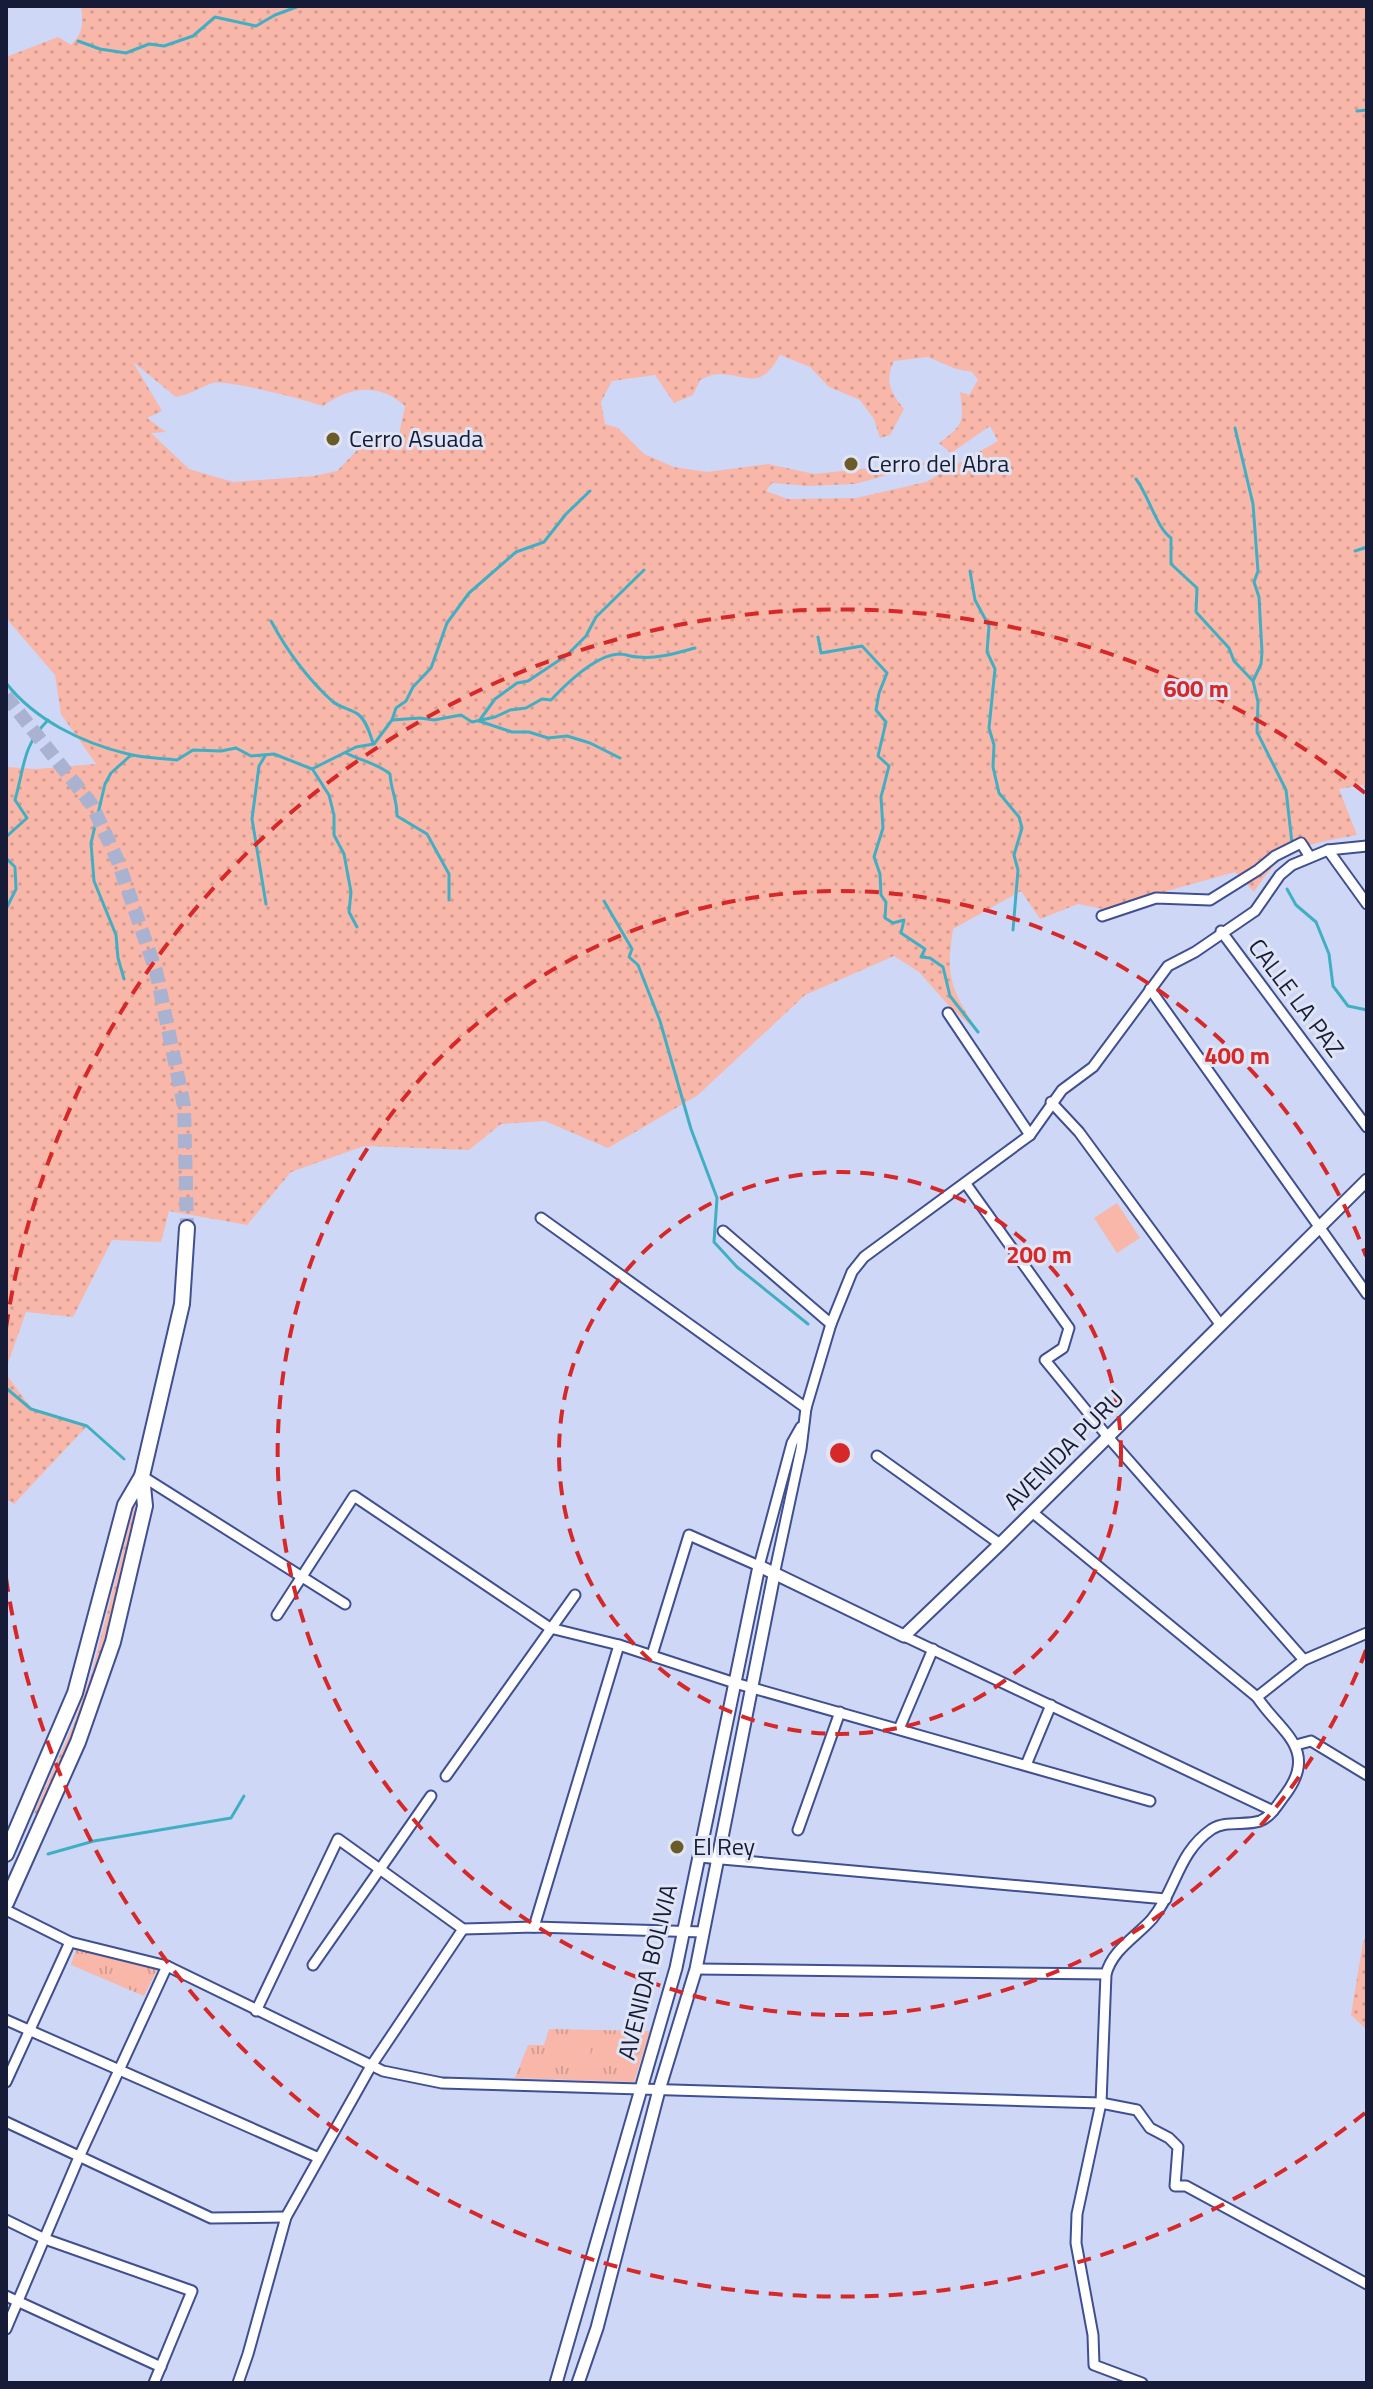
<svg xmlns="http://www.w3.org/2000/svg" width="1373" height="2389" font-family="'Titillium Web',sans-serif">
  <defs>
    <pattern id="grass-dots" width="8" height="8" patternUnits="userSpaceOnUse" patternTransform="scale(2)"><rect width="8" height="8" fill="#f8b7a9"/><path d="M2 2h.1M6 6h.1" fill="none" stroke="#d49d92" stroke-width="1.8" stroke-linecap="round"/></pattern>
    <pattern id="park-tufts" width="24" height="20" patternUnits="userSpaceOnUse" patternTransform="scale(2)"><rect width="24" height="20" fill="#f8b7a9"/><path d="M3 7l-1-3M5 7V3M7 7l1-3M15 17l-1-3M17 17v-4M19 17l1-3" fill="none" stroke="#d49d92"/></pattern>
  </defs>
  <rect width="100%" height="100%" fill="#ced8f6"/>
  <g fill="url(#grass-dots)" fill-rule="evenodd">
    <path d="M 81,6 L 1367,6 L 1367,792 L 1363,785 L 1339,789 L 1357,835 C 1307,845 1283,845 1254,892 L 1235,872 L 1103,909 L 1078,904 L 1040,919 L 1021,891 L 953,929 C 945,981 952,988 978,1032 L 950,1007 L 919,972 L 894,956 L 805,995 L 698,1095 L 608,1148 L 545,1121 L 501,1124 L 469,1150 L 364,1146 L 291,1172 L 247,1225 L 169,1211 L 161,1242 L 112,1240 L 73,1317 L 26,1312 L 6,1369 L 6,767 L 36,769 L 96,764 L 61,714 L 55,675 L 6,618 L 6,57 L 58,37 L 71,45 C 84,32 83,23 81,6 ZM 780,355 L 810,367 L 829,387 L 860,400 L 874,419 L 880,438 L 890,435 L 904,409 C 891,393 884,381 894,361 L 928,357 L 956,369 L 972,372 L 978,380 L 969,395 L 960,392 C 964,422 964,425 939,443 L 951,453 L 990,426 L 998,441 L 926,482 L 856,498 L 788,499 L 766,491 L 772,483 L 808,486 L 855,484 L 938,461 L 814,474 L 768,464 L 707,472 L 674,467 L 644,454 L 618,428 L 605,424 L 601,402 L 612,381 L 655,375 L 674,403 L 693,395 L 700,380 C 706,377 713,374 719,374 C 750,375 760,391 780,355 ZM 133,362 L 176,397 C 191,394 199,388 212,383 C 226,379 305,400 323,406 C 350,387 378,382 405,406 L 398,439 L 364,443 L 337,471 L 314,476 L 233,482 L 189,469 L 151,433 L 166,432 L 147,418 L 162,411 Z"/>
    <polygon points="6,1374 31,1408 87,1426 14,1504 6,1499"/>
    <polygon points="135,1503 133,1537 95,1685 42,1816 34,1813 74,1723 92,1672"/>
    <polygon points="1367,1936 1367,2030 1351,2015 1363,1942"/>
  </g>
  <g fill="url(#park-tufts)">
    <polygon points="77,1946 158,1968 144,1996 71,1965"/>
    <polygon points="549,2029 650,2031 634,2082 515,2078 528,2045 544,2045"/>
  </g>
  <g fill="#f8b7a9">
    <polygon points="1117,1203 1140,1238 1117,1253 1094,1218"/>
    <polygon points="556,2038 591,2039 590,2064 555,2063"/>
  </g>
  <g fill="none" stroke-linecap="round" stroke-linejoin="round">
    <g stroke="#41afc3" stroke-width="3">
      <polyline points="78,41 100,49 126,53 149,44 164,46 193,36 215,17 256,26 275,15 299,6"/>
      <polyline points="1357,111 1367,110"/>
      <polyline points="1235,428 1253,504 1258,571 1254,582 1259,597 1262,652 1261,664 1253,681"/>
      <path d="M 1136,479 C 1149,496 1156,527 1171,538 L 1171,564 L 1197,588 L 1196,612 L 1229,648 L 1234,661 L 1253,681 L 1258,702 L 1257,732 L 1286,790 L 1292,843"/>
      <polyline points="1355,551 1367,547"/>
      <polyline points="970,571 975,600 989,626 987,652 995,669 989,728 994,745 993,767 999,793 1019,817 1022,828 1014,855 1018,870 1013,930"/>
      <path d="M 271,621 C 287,651 307,678 332,701 C 340,708 352,709 359,715 C 367,722 370,734 373,743"/>
      <polyline points="818,637 821,653 862,646 887,673 879,693 876,710 886,722 878,756 889,766 881,797 883,828 874,857 880,874 881,895 886,902 885,918 893,923 904,920 901,933 925,949 921,957 930,958 943,967 950,996 978,1032"/>
      <path d="M 6,683 C 35,720 82,743 128,754 C 143,758 161,758 177,760 L 193,750 L 221,751 L 236,748 L 251,756 L 274,754 L 312,769 L 356,747 L 374,744 L 392,720 L 396,708 L 406,701 L 413,687 L 431,668 L 447,623 L 469,593 L 516,552 L 544,542 L 566,514 L 590,491"/>
      <path d="M 392,720 L 420,718 L 434,720 L 461,715 L 472,722 L 495,717 L 510,710 L 526,708 L 542,699 L 551,700 C 566,684 596,655 619,654 C 625,654 632,657 638,657 C 658,659 676,653 695,648"/>
      <path d="M 346,753 C 361,761 377,763 390,774 C 391,791 397,798 397,816 L 427,834 L 449,874 L 449,900"/>
      <polyline points="265,756 259,766 252,819 266,904"/>
      <polyline points="620,758 590,743 567,736 548,738 529,732 512,732 479,721 495,699 517,683 528,681 567,655 586,636 596,617 644,570"/>
      <polyline points="313,770 329,795 334,815 334,835 344,854 351,892 349,912 357,927"/>
      <path d="M 6,842 L 6,837 L 27,818 L 15,800 C 25,765 22,747 48,720"/>
      <polyline points="6,858 15,867 16,889 6,909"/>
      <polyline points="1287,889 1296,905 1316,922 1329,954 1333,986 1348,1006 1367,1010"/>
      <polyline points="604,901 632,949 629,957 638,965 660,1021 691,1129 717,1198 714,1242 737,1267 808,1324"/>
      <polyline points="124,979 118,958 116,935 94,881 91,843 105,784 111,773 130,756"/>
      <polyline points="6,1388 31,1409 87,1426 124,1459"/>
      <polyline points="48,1854 94,1841 231,1818 244,1796"/>
    </g>
    <polyline stroke="#a9b2d0" stroke-width="14" stroke-dasharray="14 7" stroke-linecap="butt" points="6,696 92,805 117,859 156,971 184,1106 187,1228"/>
    <g stroke="#404f90" stroke-width="13">
      <g id="minor">
        <polyline points="1328,850 1367,904"/>
        <polyline points="1102,916 1156,898 1210,900 1258,870 1275,856 1301,843 1310,857"/>
        <polyline points="1221,931 1367,1127"/>
        <polyline points="1150,989 1367,1294"/>
        <polyline points="948,1013 1030,1135"/>
        <polyline points="1051,1102 1079,1132 1220,1324"/>
        <polyline points="966,1184 1069,1328 1063,1348 1045,1360 1108,1437 1304,1660"/>
        <polyline points="541,1218 806,1408"/>
        <polyline points="723,1231 831,1324"/>
        <polyline points="877,1456 1000,1544"/>
        <polyline points="142,1476 345,1604"/>
        <polyline points="1032,1512 1257,1697"/>
        <polyline points="774,1575 801,1449 806,1408 831,1324 852,1272 864,1257 1030,1135 1062,1090 1093,1067 1168,966 1195,952 1255,911 1280,875 1292,865 1328,850 1367,846"/>
        <polyline points="277,1615 354,1496 550,1628 619,1645 735,1683 1150,1801"/>
        <polyline points="904,1636 1273,1811"/>
        <polyline points="652,1655 689,1535 759,1566 792,1443 801,1427"/>
        <polyline points="899,1729 933,1649"/>
        <polyline points="1296,1745 1311,1741 1367,1775"/>
        <polyline points="1026,1765 1051,1705"/>
        <polyline points="446,1776 575,1595"/>
        <polyline points="798,1830 840,1712"/>
        <polyline points="699,1857 1166,1899"/>
        <polyline points="6,1910 70,1942 167,1966 383,2071 442,2083 1101,2103 1137,2110 1150,2128 1169,2138 1178,2147 1175,2186 1186,2186 1367,2284"/>
        <polyline points="534,1927 619,1645"/>
        <polyline points="313,1965 431,1796"/>
        <polyline points="696,1969 1106,1974"/>
        <polyline points="256,2011 338,1839 463,1929 534,1927 703,1932"/>
        <polyline points="6,2020 319,2158"/>
        <polyline points="6,2082 70,1942"/>
        <polyline points="6,2122 211,2218 286,2217"/>
        <polyline points="6,2220 45,2239 192,2291 154,2383"/>
        <polyline points="6,2296 161,2367"/>
        <polyline points="6,2329 79,2157 167,1966"/>
        <polyline points="238,2383 248,2354 286,2217 371,2066 463,1929"/>
        <path d="M 1142,2383 L 1094,2365 L 1093,2335 L 1076,2243 L 1077,2214 L 1101,2103 L 1106,1974 C 1113,1949 1136,1937 1152,1919 C 1177,1889 1177,1853 1212,1829 C 1226,1820 1245,1826 1260,1821 C 1271,1817 1278,1804 1285,1795 C 1320,1749 1279,1731 1257,1697 L 1304,1660 L 1367,1633"/>
      </g>
    </g>
    <g stroke="#404f90" stroke-width="15">
      <g id="tertiary">
        <polyline points="556,2383 676,1968 759,1566 904,1636 1000,1544 1367,1180"/>
        <polyline points="578,2383 597,2328 659,2090 696,1969 774,1575"/>
      </g>
    </g>
    <g stroke="#404f90" stroke-width="18">
      <g id="primary">
        <polyline points="6,1854 75,1693 125,1505 142,1476 182,1304 187,1228"/>
        <polyline points="6,1903 78,1742 113,1642 145,1506 142,1476"/>
      </g>
    </g>
    <use href="#minor" stroke="#fff" stroke-width="9"/>
    <use href="#tertiary" stroke="#fff" stroke-width="11"/>
    <use href="#primary" stroke="#fff" stroke-width="14"/>
  </g>
  <g fill="none" stroke="#d62828" stroke-width="4" stroke-dasharray="14 10">
    <circle cx="840" cy="1453" r="281"/>
    <path d="M1366 1650A562 562 0 1 1 1366 1256"/>
    <path d="M1365 2113A843 843 0 0 1 6 1578M6 1328A843 843 0 0 1 1365 793"/>
  </g>
  <g fill="#6b5b29" stroke="#e0e5f5" stroke-width="3">
    <circle cx="333" cy="439" r="8"/>
    <circle cx="851" cy="464" r="8"/>
    <circle cx="677" cy="1847" r="8"/>
  </g>
  <g text-anchor="middle" stroke-width="6" stroke-linejoin="round" paint-order="stroke">
    <g font-size="24" fill="#161c38" stroke="#e0e5f5" text-anchor="start">
      <text x="349" y="447">Cerro Asuada</text>
      <text x="867" y="472">Cerro del Abra</text>
      <text x="693" y="1855">El Rey</text>
    </g>
    <g font-size="24" fill="#161c38" stroke="#e0e5f5">
      <text transform="translate(1296 998) rotate(53)" y="8">CALLE LA PAZ</text>
      <text transform="translate(1064 1450) rotate(-45)" y="8">AVENIDA PURU</text>
      <text transform="translate(648 1972) rotate(-76)" y="8">AVENIDA BOLIVIA</text>
    </g>
  </g>
  <circle cx="840" cy="1453" r="12" fill="#d62828" stroke="#e0e5f5" stroke-width="4"/>
  <g font-size="24" text-anchor="middle" font-weight="bold" fill="#d62828" stroke="#e0e5f5" stroke-width="6" stroke-linejoin="round" paint-order="stroke">
    <text x="1196" y="697">600 m</text>
    <text x="1237" y="1064">400 m</text>
    <text x="1039" y="1263">200 m</text>
  </g>
  <rect width="1373" height="2389" fill="none" stroke="#161c38" stroke-width="16"/>
</svg>
